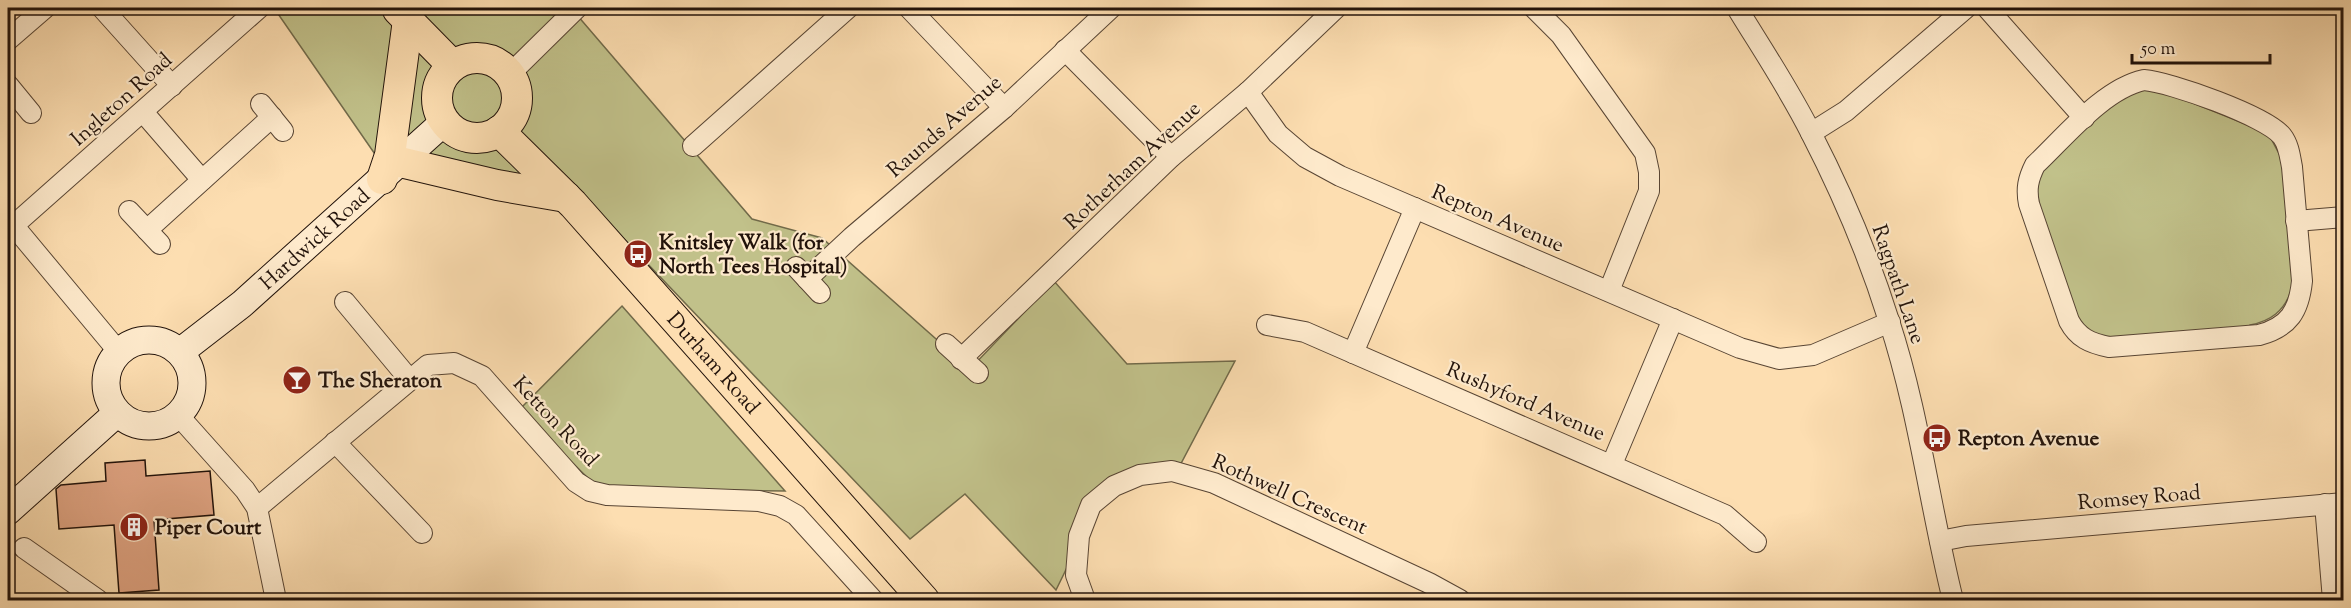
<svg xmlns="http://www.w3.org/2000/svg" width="2351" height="608" font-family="'Sorts Mill Goudy',serif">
  <rect width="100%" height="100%" fill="#fddeb1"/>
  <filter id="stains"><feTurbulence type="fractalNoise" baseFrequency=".00333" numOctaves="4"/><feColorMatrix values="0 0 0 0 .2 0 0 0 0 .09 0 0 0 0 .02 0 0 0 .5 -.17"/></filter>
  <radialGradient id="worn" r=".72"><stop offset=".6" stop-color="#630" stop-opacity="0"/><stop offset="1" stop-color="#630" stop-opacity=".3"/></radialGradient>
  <g fill="#c1c18a" stroke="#716a4a" stroke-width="1.5">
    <polygon points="274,8 571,8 752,219 822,238 970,369 1054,281 1127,364 1235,361 1177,471 1108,484 1056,590 965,494 910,539 603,217 388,173"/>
    <path d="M 2153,87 L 2268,133 L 2284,163 L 2295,291 L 2291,291 C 2284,311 2271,321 2250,325 L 2250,328 L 2115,340 L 2087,332 L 2075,317 L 2040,208 L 2037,192 L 2039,179 L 2047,163 L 2116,98 Z"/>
    <polygon points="622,306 785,491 598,488 519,410"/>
  </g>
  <polygon fill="#e1a584" stroke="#21120a" stroke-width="1.5" points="145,460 146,476 210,471 214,515 154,520 159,590 119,593 114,525 59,529 56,489 61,485 106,481 105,463"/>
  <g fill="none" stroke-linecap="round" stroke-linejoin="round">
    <g stroke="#584534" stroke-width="22">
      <g id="street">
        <polyline points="102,8 172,86"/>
        <polyline points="909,8 1004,108"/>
        <polyline points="1534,8 1561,35 1645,153 1649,172 1649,191 1609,291"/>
        <path d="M 1737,8 C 1762,49 1789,89 1811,133 C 1842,193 1869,257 1889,321 C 1919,412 1930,508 1953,600"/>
        <polyline points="1987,8 2084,118"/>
        <polyline points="8,40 45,8"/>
        <polyline points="1065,50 1171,157"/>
        <polyline points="510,74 577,8"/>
        <path d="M 2144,80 C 2170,82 2266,116 2282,136 C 2289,145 2290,157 2292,167 L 2302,281 C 2299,311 2289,327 2259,335 L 2109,347 C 2090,343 2078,338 2069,321 L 2029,204 C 2026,189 2028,179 2035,165 C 2065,137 2103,89 2144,80 Z"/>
        <polyline points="8,85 31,113"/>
        <polyline points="1248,92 1278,134 1305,157 1340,176 1740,348 1779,359 1813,355 1890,322"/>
        <polyline points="261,104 283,131"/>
        <polyline points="143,112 202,180"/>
        <polyline points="1811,133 1846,111 1966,8"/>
        <polyline points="693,146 848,8"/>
        <polyline points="129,211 160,244"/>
        <polyline points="8,219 118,351"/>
        <polyline points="2296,221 2344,217"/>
        <polyline points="13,226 259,8"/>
        <polyline points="147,230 272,117"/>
        <polyline points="796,267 820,293"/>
        <polyline points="807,279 852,237 1004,108 1111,8"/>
        <polyline points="345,302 409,379"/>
        <polyline points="1267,325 1305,332 1725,515 1756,542"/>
        <polyline points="946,344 978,373"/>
        <polyline points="1353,353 1415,208"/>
        <polyline points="961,359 1171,157 1248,92 1336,8"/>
        <polyline points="178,415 245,490 257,508 276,600"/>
        <polyline points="335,442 422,533"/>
        <polyline points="1612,464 1673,319"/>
        <polyline points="2325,504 2333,600"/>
        <polyline points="257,508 428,365 454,363 482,376 576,482 590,491 607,495 759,501 780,506 796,515 873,600"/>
        <polyline points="1940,541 1966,536 2344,503"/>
        <polyline points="24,548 98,600"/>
        <polyline points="1085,600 1076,575 1079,536 1091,505 1114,486 1140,475 1172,471 1214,483 1429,583 1460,600"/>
      </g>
    </g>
    <g stroke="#21120a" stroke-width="29">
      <g id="secondary">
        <circle cx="149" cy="383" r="43"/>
        <path id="s1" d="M 180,352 L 242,304 L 444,122"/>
        <polyline points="8,511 117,413"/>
      </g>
    </g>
    <g stroke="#21120a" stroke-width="32">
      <g id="primary">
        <polyline points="398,10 452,65"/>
        <circle cx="477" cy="98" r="40"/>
        <path id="s2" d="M 499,131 L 573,204 L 924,600"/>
        <polyline points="400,162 497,185 566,197"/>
        <polyline points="382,179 390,155 408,20"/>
      </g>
    </g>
    <use href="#street" stroke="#feeacc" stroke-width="20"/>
    <use href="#secondary" stroke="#feeacc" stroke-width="27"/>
    <use href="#primary" stroke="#fddeb1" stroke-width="30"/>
  </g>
  <defs>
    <g id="bus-disc" transform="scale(1.5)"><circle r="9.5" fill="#8f2418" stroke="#feeacc"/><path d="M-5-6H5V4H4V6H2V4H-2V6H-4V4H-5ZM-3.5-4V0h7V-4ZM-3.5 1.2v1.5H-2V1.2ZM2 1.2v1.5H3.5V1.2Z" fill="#fff"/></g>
    <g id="bar-disc" transform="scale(1.5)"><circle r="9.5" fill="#8f2418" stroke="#feeacc"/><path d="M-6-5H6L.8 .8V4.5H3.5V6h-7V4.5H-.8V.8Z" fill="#fff"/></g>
    <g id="building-disc" transform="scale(1.5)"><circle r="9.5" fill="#8f2418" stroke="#feeacc"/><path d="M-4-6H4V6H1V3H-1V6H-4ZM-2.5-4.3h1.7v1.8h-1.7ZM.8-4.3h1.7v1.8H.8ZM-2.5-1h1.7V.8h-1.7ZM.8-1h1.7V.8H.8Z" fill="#fff"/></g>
  </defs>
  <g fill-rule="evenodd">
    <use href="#bus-disc" x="638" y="254"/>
    <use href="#bar-disc" x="297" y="380"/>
    <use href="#bus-disc" x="1937" y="438"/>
    <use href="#building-disc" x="134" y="527"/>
  </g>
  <g text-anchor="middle" stroke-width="4.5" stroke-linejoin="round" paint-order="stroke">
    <g font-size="21" fill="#21120a" stroke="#feeacc">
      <text transform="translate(121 99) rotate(-42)" y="7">Ingleton Road</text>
      <text transform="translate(944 126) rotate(-41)" y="7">Raunds Avenue</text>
      <text transform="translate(1132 165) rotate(-43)" y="7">Rotherham Avenue</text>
      <text transform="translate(1498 218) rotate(23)" y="7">Repton Avenue</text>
      <text dy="7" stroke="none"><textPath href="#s1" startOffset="176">Hardwick Road</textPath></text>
      <text transform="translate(1899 284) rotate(71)" y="7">Ragpath Lane</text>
      <text dy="7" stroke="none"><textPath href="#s2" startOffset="316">Durham Road</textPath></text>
      <text transform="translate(1526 401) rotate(23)" y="7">Rushyford Avenue</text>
      <text transform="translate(556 421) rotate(47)" y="7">Ketton Road</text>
      <text transform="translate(1290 494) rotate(24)" y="7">Rothwell Crescent</text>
      <text transform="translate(2139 497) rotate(-5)" y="7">Romsey Road</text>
    </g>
    <g font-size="21" font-weight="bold" fill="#21120a" stroke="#feeacc" text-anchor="start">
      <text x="659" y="249">Knitsley Walk (for<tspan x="659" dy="24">North Tees Hospital)</tspan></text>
      <text x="318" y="387">The Sheraton</text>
      <text x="1958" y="445">Repton Avenue</text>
      <text x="155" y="534">Piper Court</text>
    </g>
  </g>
  <rect width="2351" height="608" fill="none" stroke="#fddeb1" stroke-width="30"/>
  <rect x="9" y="9" width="2333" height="590" fill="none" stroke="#21120a" stroke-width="3"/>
  <rect x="15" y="15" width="2321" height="578" fill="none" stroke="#21120a" stroke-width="1.5"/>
  <path d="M2132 54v9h138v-9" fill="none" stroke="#21120a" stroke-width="3"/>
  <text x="2141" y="54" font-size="18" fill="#21120a" stroke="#feeacc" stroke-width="4.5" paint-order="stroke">50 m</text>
  <rect width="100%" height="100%" filter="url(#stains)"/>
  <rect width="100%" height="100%" fill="url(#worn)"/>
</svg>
